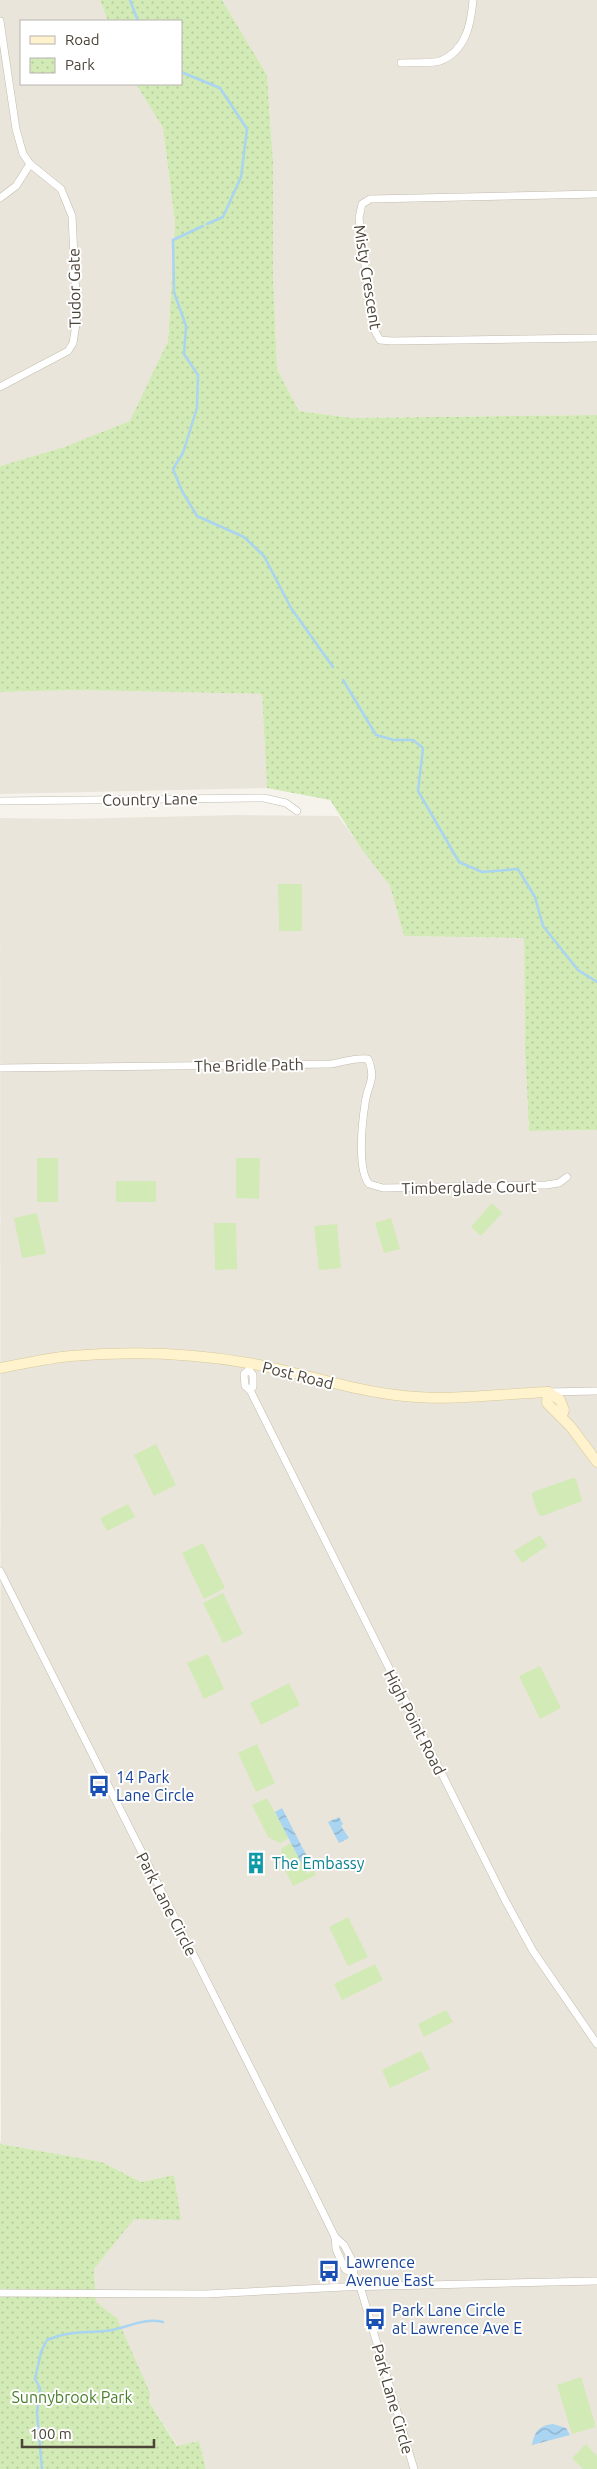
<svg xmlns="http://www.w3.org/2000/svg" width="597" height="2469" font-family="Ubuntu,sans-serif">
  <defs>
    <pattern id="park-dots" width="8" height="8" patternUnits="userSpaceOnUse" patternTransform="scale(1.25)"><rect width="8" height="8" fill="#d2eab5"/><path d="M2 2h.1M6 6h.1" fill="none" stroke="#b6ca9c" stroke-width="1.8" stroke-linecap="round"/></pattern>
    <pattern id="water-waves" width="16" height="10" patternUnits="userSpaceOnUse" patternTransform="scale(1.25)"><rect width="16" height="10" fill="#a9d4f2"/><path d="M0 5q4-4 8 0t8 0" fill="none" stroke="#8caec5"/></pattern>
  </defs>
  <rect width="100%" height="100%" fill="#f6f3ec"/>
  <g fill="#eae5da">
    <polygon points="0,0 100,0 108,21 21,21 21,84 136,84 163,128 175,223 168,341 131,421 64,447 0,466"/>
    <polygon points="222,0 597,0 597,415 352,418 299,411 277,369 273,274 273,160 267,75"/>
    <polygon points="76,690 262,694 267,788 0,794 0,692"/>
    <polygon points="238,815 338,816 390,886 404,936 524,938 525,1051 529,1131 597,1130 597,2469 206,2469 199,2441 178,2446 149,2402 117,2318 96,2302 94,2269 134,2218 174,2175 141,2182 102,2162 1,2144 0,818 71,819"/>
  </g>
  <g fill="#d2eab5">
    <polygon points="278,884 302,884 302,931 279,931"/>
    <rect x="37" y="1158" width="21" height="44"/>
    <polygon points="236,1158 260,1158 259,1199 236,1198"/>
    <rect x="116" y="1181" width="40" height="21"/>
    <polygon points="492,1203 502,1213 481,1236 471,1227"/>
    <polygon points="37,1213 46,1254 22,1258 14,1218"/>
    <polygon points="391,1218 400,1249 384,1253 375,1223"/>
    <polygon points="214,1223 236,1223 237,1269 215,1270"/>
    <polygon points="337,1224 341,1268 319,1270 314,1226"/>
    <polygon points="156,1444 176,1485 154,1496 134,1455"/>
    <polygon points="573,1478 576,1479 582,1501 542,1516 538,1514 532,1495 533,1492"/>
    <polygon points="128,1504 135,1517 107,1531 100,1518"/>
    <polygon points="540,1535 547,1546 522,1563 514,1551"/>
    <polygon points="203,1543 225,1588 204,1599 182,1553"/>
    <polygon points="223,1593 243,1634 223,1643 203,1603"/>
    <polygon points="208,1654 224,1689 204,1699 187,1663"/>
    <polygon points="540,1666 561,1708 540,1719 519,1676"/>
    <polygon points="289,1683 300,1705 261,1725 250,1703"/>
    <polygon points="257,1744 275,1783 256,1792 238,1753"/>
    <polygon points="267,1798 289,1838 280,1843 268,1837 252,1805"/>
    <polygon points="291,1843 307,1874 314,1870 316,1875 293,1886 280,1860 282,1848"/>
    <polygon points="348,1917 368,1957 348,1966 329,1927"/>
    <polygon points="375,1964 383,1980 342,2000 334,1984"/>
    <polygon points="446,2010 453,2022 424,2037 418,2024"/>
    <polygon points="421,2051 430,2069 390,2088 382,2070"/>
    <polygon points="581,2377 596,2427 572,2434 557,2385"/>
    <polygon points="586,2444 597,2456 597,2469 583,2469 572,2458"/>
  </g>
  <g fill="url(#park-dots)">
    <polygon points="100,0 222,0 267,75 273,161 273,274 277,369 299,411 352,418 597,415 597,1130 529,1131 525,1051 524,938 404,936 390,886 361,848 330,800 267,788 262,694 76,690 0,692 0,466 64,447 130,421 168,341 175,223 163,128 136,84 181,84 181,21 108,21"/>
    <polygon points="0,2141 1,2144 102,2162 141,2182 174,2175 181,2220 134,2219 94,2269 96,2302 117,2318 150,2393 149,2402 177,2446 199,2441 206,2469 0,2469"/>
  </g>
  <g fill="url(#water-waves)">
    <polygon points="282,1808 312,1866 305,1870 275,1812"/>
    <polygon points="339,1817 343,1824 341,1826 349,1838 339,1843 328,1822"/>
    <path d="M 553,2424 L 566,2428 L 570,2435 L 532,2445 C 534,2432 539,2425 553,2424 Z"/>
  </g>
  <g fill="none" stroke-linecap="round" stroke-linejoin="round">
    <g stroke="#a9d4f2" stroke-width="2.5">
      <polyline points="130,0 138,21"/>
      <polyline points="181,72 220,88 247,129 241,177 223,217 207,224"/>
      <polyline points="203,226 173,240 174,292 186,326 184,354 198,375 197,408 183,453 173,469 182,491 197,516 244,537 264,556 291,608 333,667"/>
      <polyline points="343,680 376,735 394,740 413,740 423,748 418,791 459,862 482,872 518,869 535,897 543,926 578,970 597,982"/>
      <path d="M 42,2469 L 37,2413 L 40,2388 L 35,2379 L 41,2352 L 47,2340 C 67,2331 84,2333 105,2331 C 125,2329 143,2317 163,2322"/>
    </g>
    <g stroke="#c2bbae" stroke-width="8">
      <g id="street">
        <polyline points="0,21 16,129 23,154 30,164 61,189 72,216 77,318 73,343 68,351 0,387"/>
        <path d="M 401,63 C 413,62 429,64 440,61 C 466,51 471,24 473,0"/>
        <polyline points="597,194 370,199 362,204 359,218 373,328 380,340 392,341 597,338"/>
        <polyline points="0,198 16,186 30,164"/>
        <polyline points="0,801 264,798 286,803 297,811"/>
        <path d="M 0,1068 L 331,1064 C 346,1062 353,1057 368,1059 C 377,1080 367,1085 365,1104 C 362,1123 357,1169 369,1184 L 383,1188 L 546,1185 L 559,1183 L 567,1177"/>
        <polyline points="249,1363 249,1370 244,1374 245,1386 250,1390 505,1900 533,1951 597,2044"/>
        <polyline points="249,1370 253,1375 253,1387 250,1390"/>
        <polyline points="548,1392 597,1391"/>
        <polyline points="0,1571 307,2180 335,2237 336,2249 345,2269 353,2273 360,2286 414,2469"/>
        <polyline points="335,2237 344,2245 355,2266 353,2273"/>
        <polyline points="0,2293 206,2294 345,2287 597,2281"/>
      </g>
    </g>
    <g stroke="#d6c79b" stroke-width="11">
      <g id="secondary">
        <path d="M 0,1368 C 23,1364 47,1358 71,1356 C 131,1351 190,1353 248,1363 C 301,1372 351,1391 404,1396 C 451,1401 501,1394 548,1392"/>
        <polyline points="548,1392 547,1403 571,1427 597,1462"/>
        <polyline points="548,1392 560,1400 564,1410 562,1416"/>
      </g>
    </g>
    <use href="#street" stroke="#fff" stroke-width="7"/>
    <use href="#secondary" stroke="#fff3cd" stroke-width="10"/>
  </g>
  <defs>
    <g id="bus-bare" transform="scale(1.725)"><path d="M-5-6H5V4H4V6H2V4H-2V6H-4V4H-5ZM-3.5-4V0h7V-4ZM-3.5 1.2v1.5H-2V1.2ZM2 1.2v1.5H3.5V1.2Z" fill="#1a4fb4" stroke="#fff" stroke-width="2.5" paint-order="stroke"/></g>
    <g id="building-bare" transform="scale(1.725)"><path d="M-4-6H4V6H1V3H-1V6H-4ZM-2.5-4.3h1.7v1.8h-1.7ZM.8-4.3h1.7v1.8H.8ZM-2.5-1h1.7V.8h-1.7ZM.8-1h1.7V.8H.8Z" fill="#0f9aa8" stroke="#fff" stroke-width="2.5" paint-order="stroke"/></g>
  </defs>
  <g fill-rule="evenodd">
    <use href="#bus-bare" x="99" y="1786"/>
    <use href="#building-bare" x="256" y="1863"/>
    <use href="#bus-bare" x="329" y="2271"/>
    <use href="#bus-bare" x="375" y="2319"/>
  </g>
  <g text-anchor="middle" stroke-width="4" stroke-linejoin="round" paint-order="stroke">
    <g font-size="16" fill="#4b4439" stroke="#fff">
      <text transform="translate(368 277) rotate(81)" y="6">Misty Crescent</text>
      <text transform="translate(74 288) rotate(-91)" y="6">Tudor Gate</text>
      <text transform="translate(150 799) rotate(-1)" y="6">Country Lane</text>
      <text transform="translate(249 1065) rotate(-1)" y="6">The Bridle Path</text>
      <text transform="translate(469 1187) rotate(-1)" y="6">Timberglade Court</text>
      <text transform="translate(298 1375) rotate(14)" y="6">Post Road</text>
      <text transform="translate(415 1722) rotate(63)" y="6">High Point Road</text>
      <text transform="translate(167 1904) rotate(63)" y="6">Park Lane Circle</text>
      <text transform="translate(393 2399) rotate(74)" y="6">Park Lane Circle</text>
    </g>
    <g font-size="16" fill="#164399" stroke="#fff" text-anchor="start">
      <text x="116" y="1783">14 Park<tspan x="116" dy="18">Lane Circle</tspan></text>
      <text x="346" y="2268">Lawrence<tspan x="346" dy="18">Avenue East</tspan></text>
      <text x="392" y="2316">Park Lane Circle<tspan x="392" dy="18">at Lawrence Ave E</tspan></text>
    </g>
    <g font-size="16" fill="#0d838f" stroke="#fff" text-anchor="start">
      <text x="272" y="1869">The Embassy</text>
    </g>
    <g font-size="16" fill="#4a7f2a" stroke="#fff">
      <text x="72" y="2403">Sunnybrook Park</text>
    </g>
  </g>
  <rect x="20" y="20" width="162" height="65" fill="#ffffff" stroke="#b7b4b0"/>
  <rect x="30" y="36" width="25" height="8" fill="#fff3cd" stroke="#b7b4b0"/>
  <text x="65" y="45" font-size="15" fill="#4b4439">Road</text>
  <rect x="30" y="58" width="25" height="15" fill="url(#park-dots)" stroke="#b7b4b0"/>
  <text x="65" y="70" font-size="15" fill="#4b4439">Park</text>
  <path d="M22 2439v8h132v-8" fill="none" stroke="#4b4439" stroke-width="2.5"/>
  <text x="30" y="2439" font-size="15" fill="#4b4439" stroke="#ffffff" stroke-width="4" paint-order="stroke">100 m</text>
</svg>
